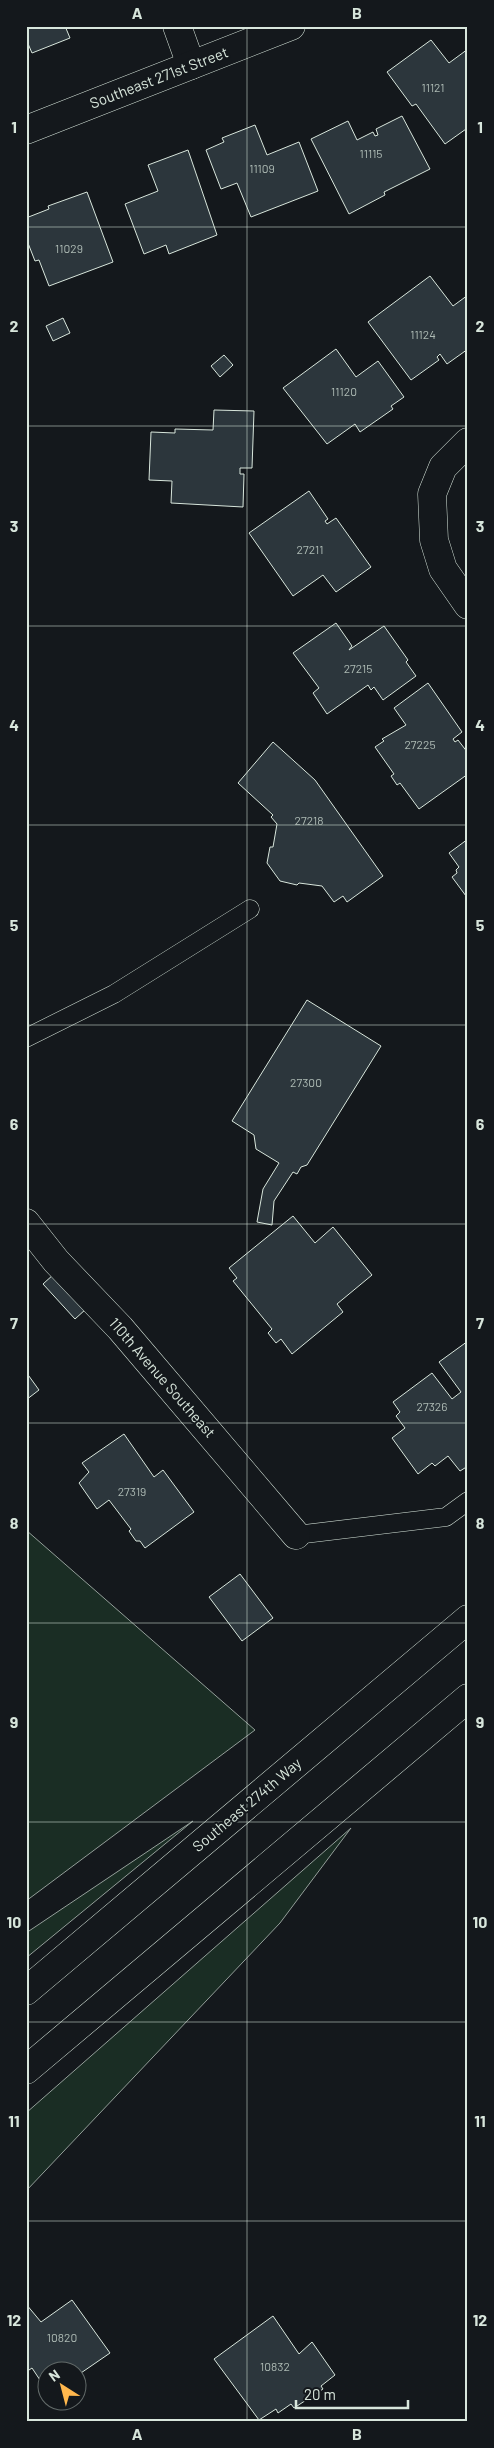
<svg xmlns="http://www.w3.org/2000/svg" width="494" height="2448" font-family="Barlow,sans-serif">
  <rect width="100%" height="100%" fill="#14181c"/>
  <g fill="#1a2d24" stroke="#939e99">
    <polygon points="26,1530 255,1730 26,1901"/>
    <polygon points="193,1821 26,1958 26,1933"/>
    <polygon points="351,1828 280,1923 26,2191 26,2113"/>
  </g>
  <g fill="#2c363c" stroke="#d8e6dc">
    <polygon points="26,26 65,26 70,38 32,53 26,39"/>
    <polygon points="431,40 449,63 468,49 468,131 466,129 445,144 416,104 412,106 387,72"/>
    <polygon points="402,116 430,169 384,192 385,195 349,214 311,139 348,121 357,140 373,132 375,136 378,135 376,129"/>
    <polygon points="255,125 267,155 299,142 318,191 251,217 237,183 221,189 206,150 224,142 222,138"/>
    <polygon points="188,150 217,235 169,254 166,245 144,254 125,204 158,191 148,165"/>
    <polygon points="87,192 113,262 49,286 39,260 35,261 26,238 26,218 49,209 48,206"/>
    <polygon points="430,276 453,306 468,295 468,349 447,364 440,354 437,357 439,360 411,380 368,322"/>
    <polygon points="63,318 70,333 53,341 46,326"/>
    <polygon points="336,349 356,377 378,361 404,397 391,406 393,409 360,432 355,424 327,444 283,388"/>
    <polygon points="224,355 233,365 220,377 211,366"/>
    <polygon points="214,410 254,411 252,468 240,468 240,474 244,474 243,507 171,503 172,481 149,480 151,432 175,433 175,429 213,430"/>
    <polygon points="309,491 328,519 325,521 327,524 336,518 371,567 336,592 323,575 293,596 249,533"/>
    <polygon points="336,623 352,646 349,650 384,626 408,660 406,662 416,676 383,700 374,687 371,690 368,685 327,714 313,693 319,688 293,653"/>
    <polygon points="428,683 462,732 453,739 455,742 458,740 468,753 468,774 419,809 400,783 397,785 391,776 394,774 375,747 384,741 382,739 406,725 394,708"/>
    <polygon points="273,742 315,780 383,876 347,902 343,896 334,902 322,886 299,883 297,885 280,881 267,863 270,847 273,847 277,824 271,817 273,815 238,783"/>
    <polygon points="468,839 468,895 466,896 452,877 457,873 456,870 459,867 449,853"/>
    <polygon points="307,1000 381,1046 307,1165 301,1167 297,1174 293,1172 274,1201 272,1225 257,1222 263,1189 279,1163 256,1149 254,1135 232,1121"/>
    <polygon points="293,1216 315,1243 333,1227 372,1275 337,1304 343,1312 292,1354 281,1339 276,1343 268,1333 272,1329 233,1281 237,1278 229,1268"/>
    <polygon points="54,1274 86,1309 75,1319 43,1284"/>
    <polygon points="468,1341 468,1466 460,1471 448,1456 435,1466 432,1463 418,1474 392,1438 405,1428 396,1416 400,1412 393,1402 432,1373 452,1399 461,1392 439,1362"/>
    <polygon points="26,1372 39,1390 26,1400"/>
    <polygon points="124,1434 154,1477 163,1470 194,1512 145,1548 140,1541 136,1541 129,1531 131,1529 109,1500 97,1509 79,1483 89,1472 82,1463"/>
    <polygon points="240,1574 273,1618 242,1641 209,1597"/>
    <polygon points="72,2300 110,2353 78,2375 78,2370 48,2370 48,2392 32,2368 26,2372 26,2304 41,2322"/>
    <polygon points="273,2316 299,2354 312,2342 335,2375 321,2386 323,2389 294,2408 291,2404 278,2413 276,2409 259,2420 214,2359"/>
  </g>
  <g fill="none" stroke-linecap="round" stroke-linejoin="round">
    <g stroke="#d8e6dc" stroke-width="19">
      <g id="lane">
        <polyline points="26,1038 114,994 250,909"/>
        <polyline points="296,1535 446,1517 468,1501"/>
      </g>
    </g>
    <g stroke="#d8e6dc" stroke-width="29">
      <g id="street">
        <polyline points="177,26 191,65"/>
        <polyline points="26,130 291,26"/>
        <polyline points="468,442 443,467 432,494 434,540 443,569 468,605"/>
        <polyline points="26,1223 56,1261 120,1328 296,1535"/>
      </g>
    </g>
    <g stroke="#d8e6dc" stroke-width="29">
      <g id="secondary">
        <polyline points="26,1991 468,1619"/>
        <polyline points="26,2070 468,1698"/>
      </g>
    </g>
    <use href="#lane" stroke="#14181c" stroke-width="18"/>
    <use href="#street" stroke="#14181c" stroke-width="28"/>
    <use href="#secondary" stroke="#14181c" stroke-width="28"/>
  </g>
  <path fill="none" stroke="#d8e6dc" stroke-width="1" stroke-opacity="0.55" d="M 247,26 L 247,2422M 26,227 L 468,227M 26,426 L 468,426M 26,626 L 468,626M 26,825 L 468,825M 26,1025 L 468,1025M 26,1224 L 468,1224M 26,1423 L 468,1423M 26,1623 L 468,1623M 26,1822 L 468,1822M 26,2022 L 468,2022M 26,2221 L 468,2221"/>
  <g text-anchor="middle" stroke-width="4" stroke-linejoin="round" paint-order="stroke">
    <g font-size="12" fill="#adbab4">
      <text x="433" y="92">11121</text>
      <text x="371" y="158">11115</text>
      <text x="262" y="173">11109</text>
      <text x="69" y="253">11029</text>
      <text x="423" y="339">11124</text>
      <text x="344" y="396">11120</text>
      <text x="310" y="554">27211</text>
      <text x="358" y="673">27215</text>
      <text x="420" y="749">27225</text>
      <text x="309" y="825">27218</text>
      <text x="306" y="1087">27300</text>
      <text x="432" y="1411">27326</text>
      <text x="132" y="1496">27319</text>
      <text x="62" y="2342">10820</text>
      <text x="275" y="2371">10832</text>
    </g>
    <g font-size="15" fill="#d8e6dc" stroke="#14181c">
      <text transform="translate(159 78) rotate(-21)" y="5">Southeast 271st Street</text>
      <text transform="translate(162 1378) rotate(49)" y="5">110th Avenue Southeast</text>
      <text transform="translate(247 1805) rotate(-40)" y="5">Southeast 274th Way</text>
    </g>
  </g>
  <rect width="494" height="2448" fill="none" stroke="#14181c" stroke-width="55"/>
  <g transform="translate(62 2386) rotate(324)"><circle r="24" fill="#14181c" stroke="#626a69"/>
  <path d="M0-4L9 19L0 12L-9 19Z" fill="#ffb74d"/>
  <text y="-8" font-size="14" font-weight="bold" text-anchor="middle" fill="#d8e6dc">N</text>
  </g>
  <path d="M296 2400v8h112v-8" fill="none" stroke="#d8e6dc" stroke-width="2.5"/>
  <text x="304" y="2400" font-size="15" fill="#d8e6dc" stroke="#14181c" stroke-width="4" paint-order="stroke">20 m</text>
  <rect x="28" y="28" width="438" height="2392" fill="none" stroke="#d8e6dc" stroke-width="2"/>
  <g font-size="16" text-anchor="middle" font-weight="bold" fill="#d8e6dc">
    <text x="137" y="19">A</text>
    <text x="357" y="19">B</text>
    <text x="14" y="133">1</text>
    <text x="480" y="133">1</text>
    <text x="14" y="332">2</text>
    <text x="480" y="332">2</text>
    <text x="14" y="532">3</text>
    <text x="480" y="532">3</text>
    <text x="14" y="731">4</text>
    <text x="480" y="731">4</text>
    <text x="14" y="931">5</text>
    <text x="480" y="931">5</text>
    <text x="14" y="1130">6</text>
    <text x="480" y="1130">6</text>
    <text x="14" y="1329">7</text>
    <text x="480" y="1329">7</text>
    <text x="14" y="1529">8</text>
    <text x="480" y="1529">8</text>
    <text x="14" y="1728">9</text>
    <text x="480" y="1728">9</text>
    <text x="14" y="1928">10</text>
    <text x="480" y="1928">10</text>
    <text x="14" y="2127">11</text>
    <text x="480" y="2127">11</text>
    <text x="14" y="2326">12</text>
    <text x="480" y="2326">12</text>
    <text x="137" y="2440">A</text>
    <text x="357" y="2440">B</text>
  </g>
</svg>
